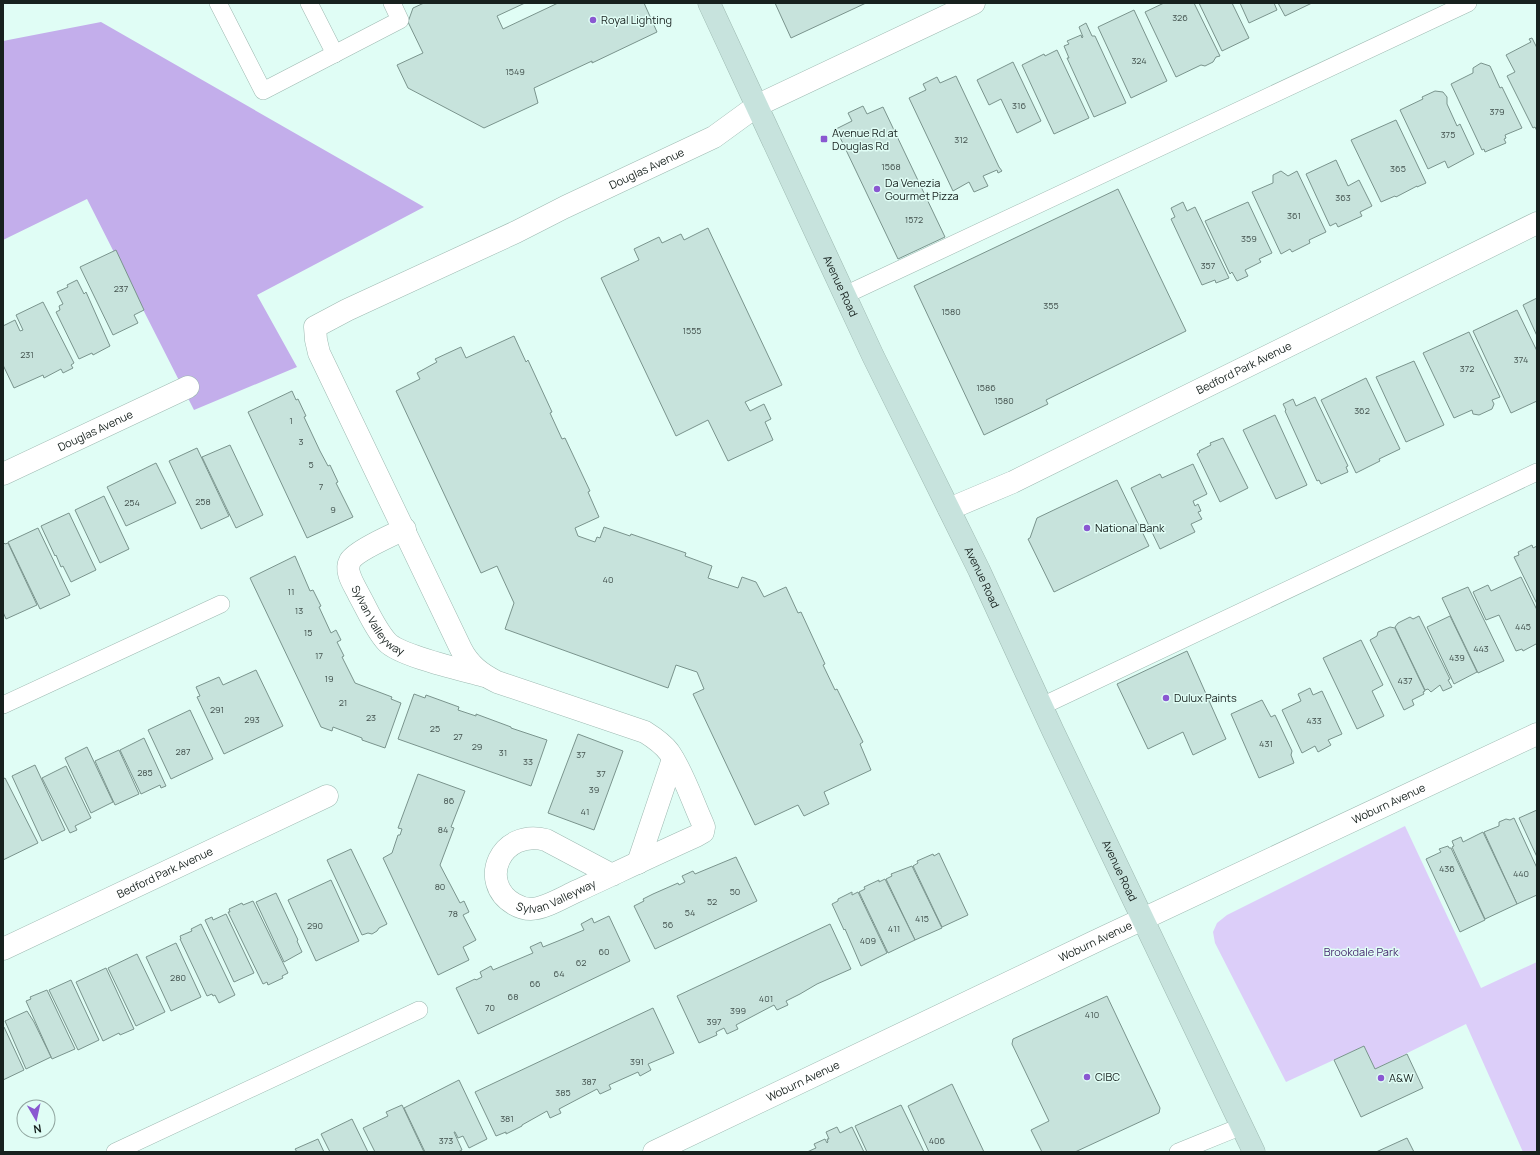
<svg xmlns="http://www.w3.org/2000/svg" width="1540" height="1155" font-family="Manrope,sans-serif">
  <rect width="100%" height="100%" fill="#e0fdf5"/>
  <polygon fill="#dccef9" points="1405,826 1481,988 1537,962 1537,1152 1523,1152 1466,1024 1375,1069 1364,1046 1286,1082 1215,943 1213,932 1217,923 1227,915"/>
  <polygon fill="#c3aeeb" points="101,22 424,207 257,295 297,367 194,410 87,199 3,240 3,41"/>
  <g fill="#c7e3dc" stroke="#7a948d">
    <polygon points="424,3 525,3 497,16 503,29 558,3 644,3 657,32 592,63 592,61 534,88 538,103 484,128 408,88 397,65 423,53 408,22 413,8"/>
    <polygon points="775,3 866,3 791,38"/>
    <polygon points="1164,3 1194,3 1220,56 1216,57 1213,62 1205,66 1201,65 1176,77 1145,12"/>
    <polygon points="1199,3 1232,3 1249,38 1222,51"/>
    <polygon points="1240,3 1274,3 1277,10 1249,23"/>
    <polygon points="1278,3 1312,3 1285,16"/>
    <polygon points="1134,10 1167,81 1131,98 1098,27"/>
    <polygon points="1086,23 1092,36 1095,36 1126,103 1094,117 1067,58 1069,58 1064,46 1069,44 1067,41 1081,35 1082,38 1083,37 1079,27"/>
    <polygon points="1532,38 1537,48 1537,131 1535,127 1533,128 1507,76 1515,72 1506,55 1531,42 1529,39"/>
    <polygon points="1057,50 1089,118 1054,134 1022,65 1044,54 1045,56"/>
    <polygon points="1013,62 1041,121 1017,133 1001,99 989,105 977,80"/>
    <polygon points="1481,63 1490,66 1500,88 1502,87 1522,128 1505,135 1506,138 1504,139 1506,143 1485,152 1484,149 1482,150 1451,84 1473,73 1473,68"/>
    <polygon points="956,76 999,167 1002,171 998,173 997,170 983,176 988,186 974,192 969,182 953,191 909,98 926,90 923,84 937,77 940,83"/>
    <polygon points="1435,91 1443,92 1447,97 1447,104 1457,126 1460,124 1474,154 1448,168 1445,161 1428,169 1400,110 1423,99 1422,97"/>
    <polygon points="863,106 867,114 883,107 945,237 898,259 836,129 852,121 848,113"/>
    <polygon points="1396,120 1426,183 1417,187 1417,186 1396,197 1395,196 1381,202 1351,140"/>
    <polygon points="1336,160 1348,186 1359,180 1372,206 1360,212 1362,216 1338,227 1336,223 1330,226 1306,174"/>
    <polygon points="1281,171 1288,176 1297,171 1326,232 1309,240 1310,243 1292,252 1290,249 1281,254 1252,192 1273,183 1273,175"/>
    <polygon points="1118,189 1186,331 1046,400 1048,404 984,435 914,286"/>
    <polygon points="1183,202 1187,211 1195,207 1229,278 1216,283 1215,280 1202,285 1171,219 1175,217 1171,208"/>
    <polygon points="1248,202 1272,253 1259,259 1261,262 1245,270 1248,276 1237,281 1232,272 1230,274 1205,221"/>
    <polygon points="708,228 782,385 745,402 750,411 764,404 771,419 765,422 773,440 728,461 708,420 676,436 601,278 639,260 634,249 659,237 662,243 681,234 684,240"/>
    <polygon points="116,250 144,310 134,315 138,323 113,335 80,267"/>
    <polygon points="77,280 84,294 86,292 110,346 93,355 92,353 79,359 56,312 60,310 59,306 63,304 57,292 68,287 67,285"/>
    <polygon points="1537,298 1537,336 1523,305"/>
    <polygon points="43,302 74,363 71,365 73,368 63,373 61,369 44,378 43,375 14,388 3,365 3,326 15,320 20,331 23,330 16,315"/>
    <polygon points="1517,310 1537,351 1537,401 1511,413 1473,331"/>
    <polygon points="1469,332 1500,397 1492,400 1494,404 1492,409 1479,415 1473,414 1472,410 1454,418 1423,353"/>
    <polygon points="514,336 526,362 528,360 552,412 550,413 562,439 565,438 590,491 588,492 599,517 575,528 578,536 595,542 597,537 600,538 604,527 630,536 631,534 686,553 685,556 712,566 708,578 738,588 742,577 756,582 764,597 786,587 798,613 801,612 825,664 823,665 835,690 837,689 863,742 860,744 871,770 824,792 829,804 804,816 798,805 755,825 693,694 704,689 697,672 676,665 668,688 505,629 514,603 497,566 481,573 396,391 420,379 417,373 437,362 435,359 461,347 466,358"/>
    <polygon points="1414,361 1444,425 1406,442 1376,377"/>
    <polygon points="1366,378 1400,449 1379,459 1380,461 1356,473 1321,400"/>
    <polygon points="292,391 296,400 298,399 306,416 304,417 320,451 328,466 330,465 338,482 336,483 353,517 307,538 248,412"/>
    <polygon points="1315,397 1348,466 1346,467 1348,472 1321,484 1319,480 1317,481 1285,411 1286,410 1283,404 1293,399 1296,406"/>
    <polygon points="1275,415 1307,485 1276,499 1243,430"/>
    <polygon points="1223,438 1248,488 1220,502 1197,454 1200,452 1199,451 1211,445 1210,443"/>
    <polygon points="230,445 263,515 236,528 202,457"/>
    <polygon points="197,448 229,516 201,529 169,461"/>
    <polygon points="156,463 176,503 126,526 107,487"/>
    <polygon points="1193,464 1207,494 1193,501 1195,506 1198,504 1201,511 1198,512 1202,519 1191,524 1195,532 1160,549 1131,488 1160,474 1162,478"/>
    <polygon points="1117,480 1149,546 1054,592 1028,539 1030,538 1037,518"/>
    <polygon points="104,496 129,549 100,563 75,510"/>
    <polygon points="69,513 96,570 71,582 63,566 61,567 56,555 55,556 41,526"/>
    <polygon points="38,528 70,595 40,609 8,542"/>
    <polygon points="3,542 5,544 8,543 37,605 6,619 3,612"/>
    <polygon points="1532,545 1533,548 1537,546 1537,604 1514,557 1519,555 1518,552"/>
    <polygon points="295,556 310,591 313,590 321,606 319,607 331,633 336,630 341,640 337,642 344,656 342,657 355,683 392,697 391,699 401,703 385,748 362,740 362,738 333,727 332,731 321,727 250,578"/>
    <polygon points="1521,577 1537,610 1537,645 1536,644 1523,651 1522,649 1516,651 1499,615 1486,620 1473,592 1488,585 1491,591"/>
    <polygon points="1468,587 1504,661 1478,673 1442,598"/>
    <polygon points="1419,616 1450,679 1448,680 1452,687 1443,691 1440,685 1431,692 1428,689 1425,690 1395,627 1398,623 1410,617 1413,619"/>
    <polygon points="1450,616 1477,672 1454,684 1427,627"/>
    <polygon points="1390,627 1395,628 1425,691 1423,692 1424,694 1412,700 1414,705 1404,710 1370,640 1377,636 1378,632"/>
    <polygon points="1361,640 1383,685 1372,691 1384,716 1357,729 1323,658"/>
    <polygon points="1187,651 1226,739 1193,755 1183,732 1148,749 1117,684"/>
    <polygon points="256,670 283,726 224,754 197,697 200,696 196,687 219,677 223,685"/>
    <polygon points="1310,688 1313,695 1322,691 1342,734 1328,740 1331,745 1318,752 1315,746 1302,753 1282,710 1301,701 1298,694"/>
    <polygon points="414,694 425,698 426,695 459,707 458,710 476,716 476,714 511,727 511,728 547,740 531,786 398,739"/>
    <polygon points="1262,700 1271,717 1275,715 1292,751 1291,755 1294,763 1259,778 1231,714"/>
    <polygon points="190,710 213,759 171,779 148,730"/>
    <polygon points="578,734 623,751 594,830 548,813"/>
    <polygon points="144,738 166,786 161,788 160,785 141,794 120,750"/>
    <polygon points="87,747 113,802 91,813 65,758"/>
    <polygon points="119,750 139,794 115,805 95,761"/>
    <polygon points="35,765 65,830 42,841 12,776"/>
    <polygon points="66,766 91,818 75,826 77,830 70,833 42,778"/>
    <polygon points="418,774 465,791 451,827 454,828 440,865 460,903 464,901 469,912 463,915 476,940 463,947 469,960 438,975 383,858 392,853 398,835 400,835 402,829 398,828"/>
    <polygon points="5,778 38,843 3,860 3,779"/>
    <polygon points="1537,810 1537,857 1519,818"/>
    <polygon points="1514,818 1537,868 1537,895 1517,904 1484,832 1499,826 1499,822 1506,819 1510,820"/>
    <polygon points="1483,832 1517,904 1485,919 1452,847 1454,846 1452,841 1461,837 1463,842"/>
    <polygon points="1448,846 1449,848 1451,848 1485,920 1460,932 1426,859 1441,852 1439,849"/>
    <polygon points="351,849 387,924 379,928 377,931 372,934 368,933 362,935 327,860"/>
    <polygon points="939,853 968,915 942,927 913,866 918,863 917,861 933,854 934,856"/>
    <polygon points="736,857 757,901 655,949 634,906 644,901 643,899 653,894 678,883 679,885 685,882 682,876 693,871 695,874"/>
    <polygon points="912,866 942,928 915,940 886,879 892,876 891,874"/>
    <polygon points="885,879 915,940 888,953 859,892 865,889 864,887 879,880 879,882"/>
    <polygon points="331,880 359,941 316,961 288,900"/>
    <polygon points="852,892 852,895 858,892 887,953 861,966 845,929 844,930 832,904 838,901 838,899"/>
    <polygon points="276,893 298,940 297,941 302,952 284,962 256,902"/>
    <polygon points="253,901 288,973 282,976 283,978 268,985 267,982 263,984 228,912 230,912 229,909 242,903 243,905"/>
    <polygon points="226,914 254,973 234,982 205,920 212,917 213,920"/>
    <polygon points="609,916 630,961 478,1034 456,988 475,979 476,980 482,977 480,972 491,966 493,970 533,953 530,947 541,942 543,947 558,941 584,930 581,924 592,918 594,923"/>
    <polygon points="201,924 235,995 219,1003 215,995 213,996 212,994 207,996 180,939 181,939 180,936 192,931 191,929"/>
    <polygon points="830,924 851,969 817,984 800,994 786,1001 788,1005 777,1010 774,1005 736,1025 738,1029 727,1034 724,1028 716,1032 717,1035 699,1043 677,996"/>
    <polygon points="176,943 201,997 171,1011 146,957"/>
    <polygon points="137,954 165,1012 136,1026 108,968"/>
    <polygon points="106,968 134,1029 120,1035 119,1033 103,1041 76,982"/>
    <polygon points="71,980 99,1040 78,1050 49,990"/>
    <polygon points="47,990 75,1049 52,1059 26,1001 31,999 30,997"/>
    <polygon points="1107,996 1160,1108 1159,1113 1075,1152 1042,1152 1031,1130 1049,1121 1012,1044 1013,1039"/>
    <polygon points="653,1008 674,1053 648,1064 651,1070 640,1076 638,1072 609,1085 611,1089 600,1094 597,1089 559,1109 561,1113 550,1118 547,1111 522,1125 522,1126 506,1134 506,1132 496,1136 475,1092"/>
    <polygon points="27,1011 34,1022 51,1057 26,1069 5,1021"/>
    <polygon points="3,1027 4,1027 24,1070 3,1080"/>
    <polygon points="1364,1046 1375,1069 1407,1054 1423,1088 1361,1117 1334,1060"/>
    <polygon points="459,1080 487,1139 469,1148 463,1136 458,1138 455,1132 454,1132 462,1150 458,1152 425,1152 404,1108"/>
    <polygon points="952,1084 984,1152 929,1152 908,1106"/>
    <polygon points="402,1105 424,1152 375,1152 363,1128 388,1116 386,1112"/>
    <polygon points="901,1105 924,1152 867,1152 855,1126"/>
    <polygon points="352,1119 368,1152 330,1152 321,1134"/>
    <polygon points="837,1127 840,1133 852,1127 864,1152 807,1152 816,1148 814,1144 825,1139 827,1143 828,1142 827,1139 829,1139 826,1132"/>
    <polygon points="1407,1138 1414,1152 1376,1152"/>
    <polygon points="318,1139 324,1152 297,1152 295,1149"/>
  </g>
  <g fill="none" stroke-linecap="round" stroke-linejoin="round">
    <g stroke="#9db9b1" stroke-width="18">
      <g id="service">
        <polyline points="218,3 263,91 400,20 392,3"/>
        <polyline points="309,3 335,54"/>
        <polyline points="845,295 1468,3"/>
        <polyline points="3,705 221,604"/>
        <polyline points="1042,706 1537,472"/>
        <polyline points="115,1152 419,1010"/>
        <polyline points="1178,1152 1242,1126"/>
      </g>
    </g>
    <g stroke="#9db9b1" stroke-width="23">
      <g id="minor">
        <path id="s1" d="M 3,474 L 188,387"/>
        <path id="s2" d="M 949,509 L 1013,482 L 1537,223"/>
        <path id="s3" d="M 405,529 C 392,535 356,551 350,561 C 344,572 355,586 359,595 C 368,611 375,629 387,642 C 400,656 463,670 484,676"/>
        <polyline points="638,863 673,759"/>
        <path id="s4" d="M 612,875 L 546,840 C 501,828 477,882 514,904 C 519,907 526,909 531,909 C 544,909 564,897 577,891 C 616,873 656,854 696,836 L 703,832 L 704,827 L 702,822 C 692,800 683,772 669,752 C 663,744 653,737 645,732 L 497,682 C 481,674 469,665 461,649 L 319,353 L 316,340 L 315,327 L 347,310 L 516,232 L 565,207 L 714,137 L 758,105 L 974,3"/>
        <path id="s5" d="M 3,949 L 327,796"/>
        <path id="s6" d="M 654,1152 L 1096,941 L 1537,734"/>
      </g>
    </g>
    <g stroke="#9db9b1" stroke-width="23">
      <g id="secondary">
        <path id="s7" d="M 709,3 L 873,356 L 979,570 L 1053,731 L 1254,1152"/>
      </g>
    </g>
    <use href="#service" stroke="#fff" stroke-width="17"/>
    <use href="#minor" stroke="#fff" stroke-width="22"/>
    <use href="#secondary" stroke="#c7e3dd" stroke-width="22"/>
  </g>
  <g fill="#8a58d1" stroke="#e0fdf5" stroke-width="1.5">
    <circle cx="593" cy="20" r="4"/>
    <rect x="820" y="135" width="8" height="8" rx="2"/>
    <circle cx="877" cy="189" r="4"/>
    <circle cx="1087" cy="528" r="4"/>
    <circle cx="1166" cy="698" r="4"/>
    <circle cx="1087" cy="1077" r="4"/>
    <circle cx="1381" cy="1078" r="4"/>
  </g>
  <g text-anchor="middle" stroke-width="3" stroke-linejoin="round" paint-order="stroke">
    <g font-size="9" fill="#43524e">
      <text x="1180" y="21">326</text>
      <text x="1139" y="64">324</text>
      <text x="515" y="75">1549</text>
      <text x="1019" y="109">316</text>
      <text x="1497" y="115">379</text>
      <text x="1448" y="138">375</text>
      <text x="961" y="143">312</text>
      <text x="891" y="170">1568</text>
      <text x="1398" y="172">365</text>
      <text x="1343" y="201">363</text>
      <text x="1294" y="219">361</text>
      <text x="914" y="223">1572</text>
      <text x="1249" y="242">359</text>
      <text x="1208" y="269">357</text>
      <text x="121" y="292">237</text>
      <text x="1051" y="309">355</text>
      <text x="951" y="315">1580</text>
      <text x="692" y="334">1555</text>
      <text x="27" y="358">231</text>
      <text x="1521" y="363">374</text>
      <text x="1467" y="372">372</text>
      <text x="986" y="391">1586</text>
      <text x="1004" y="404">1580</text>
      <text x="1362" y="414">362</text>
      <text x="291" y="424">1</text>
      <text x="301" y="445">3</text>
      <text x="311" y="468">5</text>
      <text x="321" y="490">7</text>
      <text x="203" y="505">258</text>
      <text x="132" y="506">254</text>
      <text x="333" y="513">9</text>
      <text x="608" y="583">40</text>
      <text x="291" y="595">11</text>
      <text x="299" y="614">13</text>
      <text x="1523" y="630">445</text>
      <text x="308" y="636">15</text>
      <text x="1481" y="652">443</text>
      <text x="319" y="659">17</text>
      <text x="1457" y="661">439</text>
      <text x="329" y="682">19</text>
      <text x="1405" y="684">437</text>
      <text x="343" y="706">21</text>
      <text x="217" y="713">291</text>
      <text x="371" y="721">23</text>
      <text x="252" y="723">293</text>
      <text x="1314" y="724">433</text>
      <text x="435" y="732">25</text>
      <text x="458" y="740">27</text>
      <text x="1266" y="747">431</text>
      <text x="477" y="750">29</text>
      <text x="183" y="755">287</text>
      <text x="503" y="756">31</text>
      <text x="581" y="758">37</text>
      <text x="528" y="765">33</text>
      <text x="145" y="776">285</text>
      <text x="601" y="777">37</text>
      <text x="594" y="793">39</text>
      <text x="449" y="804">86</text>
      <text x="585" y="815">41</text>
      <text x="443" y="833">84</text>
      <text x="1447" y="872">436</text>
      <text x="1521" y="877">440</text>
      <text x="440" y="890">80</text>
      <text x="735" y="895">50</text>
      <text x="712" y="905">52</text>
      <text x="690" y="916">54</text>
      <text x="453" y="917">78</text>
      <text x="922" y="922">415</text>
      <text x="668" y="928">56</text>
      <text x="315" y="929">290</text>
      <text x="894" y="932">411</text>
      <text x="868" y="944">409</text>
      <text x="604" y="955">60</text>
      <text x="581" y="966">62</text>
      <text x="559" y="977">64</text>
      <text x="178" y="981">280</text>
      <text x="535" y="987">66</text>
      <text x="513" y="1000">68</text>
      <text x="766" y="1002">401</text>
      <text x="490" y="1011">70</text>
      <text x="738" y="1014">399</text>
      <text x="1092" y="1018">410</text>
      <text x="714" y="1025">397</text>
      <text x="637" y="1065">391</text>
      <text x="589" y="1085">387</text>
      <text x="563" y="1096">385</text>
      <text x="507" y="1122">381</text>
      <text x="446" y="1144">373</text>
      <text x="937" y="1144">406</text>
    </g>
    <g font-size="11" fill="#17211e" stroke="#e0fdf5" text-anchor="start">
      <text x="601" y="24">Royal Lighting</text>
      <text x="832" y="137">Avenue Rd at<tspan x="832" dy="13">Douglas Rd</tspan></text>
      <text x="885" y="187">Da Venezia<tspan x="885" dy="13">Gourmet Pizza</tspan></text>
      <text x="1095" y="532">National Bank</text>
      <text x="1174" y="702">Dulux Paints</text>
      <text x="1095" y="1081">CIBC</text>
      <text x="1389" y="1082">A&amp;W</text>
    </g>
    <g font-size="11" fill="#17211e" stroke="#e0fdf5">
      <text dy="4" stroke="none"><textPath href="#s4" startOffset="1436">Douglas Avenue</textPath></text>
      <text dy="4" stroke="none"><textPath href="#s7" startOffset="312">Avenue Road</textPath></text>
      <text dy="4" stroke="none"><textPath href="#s2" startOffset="327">Bedford Park Avenue</textPath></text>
      <text dy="4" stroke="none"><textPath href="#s1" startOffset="102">Douglas Avenue</textPath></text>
      <text dy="4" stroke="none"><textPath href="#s7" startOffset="636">Avenue Road</textPath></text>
      <text dy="4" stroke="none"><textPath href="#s3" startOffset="133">Sylvan Valleyway</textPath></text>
      <text dy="4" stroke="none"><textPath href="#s6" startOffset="813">Woburn Avenue</textPath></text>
      <text dy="4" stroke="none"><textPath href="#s7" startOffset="960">Avenue Road</textPath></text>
      <text dy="4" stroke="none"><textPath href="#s5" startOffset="179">Bedford Park Avenue</textPath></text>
      <text dy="4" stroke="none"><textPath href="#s4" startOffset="227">Sylvan Valleyway</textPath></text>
      <text dy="4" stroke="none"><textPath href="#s6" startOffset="489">Woburn Avenue</textPath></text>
      <text dy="4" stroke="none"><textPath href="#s6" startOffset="165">Woburn Avenue</textPath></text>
    </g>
    <g font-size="11" fill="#472970" stroke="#e0fdf5">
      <text x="1361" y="956">Brookdale Park</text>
    </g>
  </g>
  <rect width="1540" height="1155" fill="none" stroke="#17211e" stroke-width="8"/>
  <g transform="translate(36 1119) rotate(171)"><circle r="19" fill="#e0fdf5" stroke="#90a59f"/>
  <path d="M0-3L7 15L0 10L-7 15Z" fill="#8a58d1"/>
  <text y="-6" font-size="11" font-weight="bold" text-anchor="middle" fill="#17211e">N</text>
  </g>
</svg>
